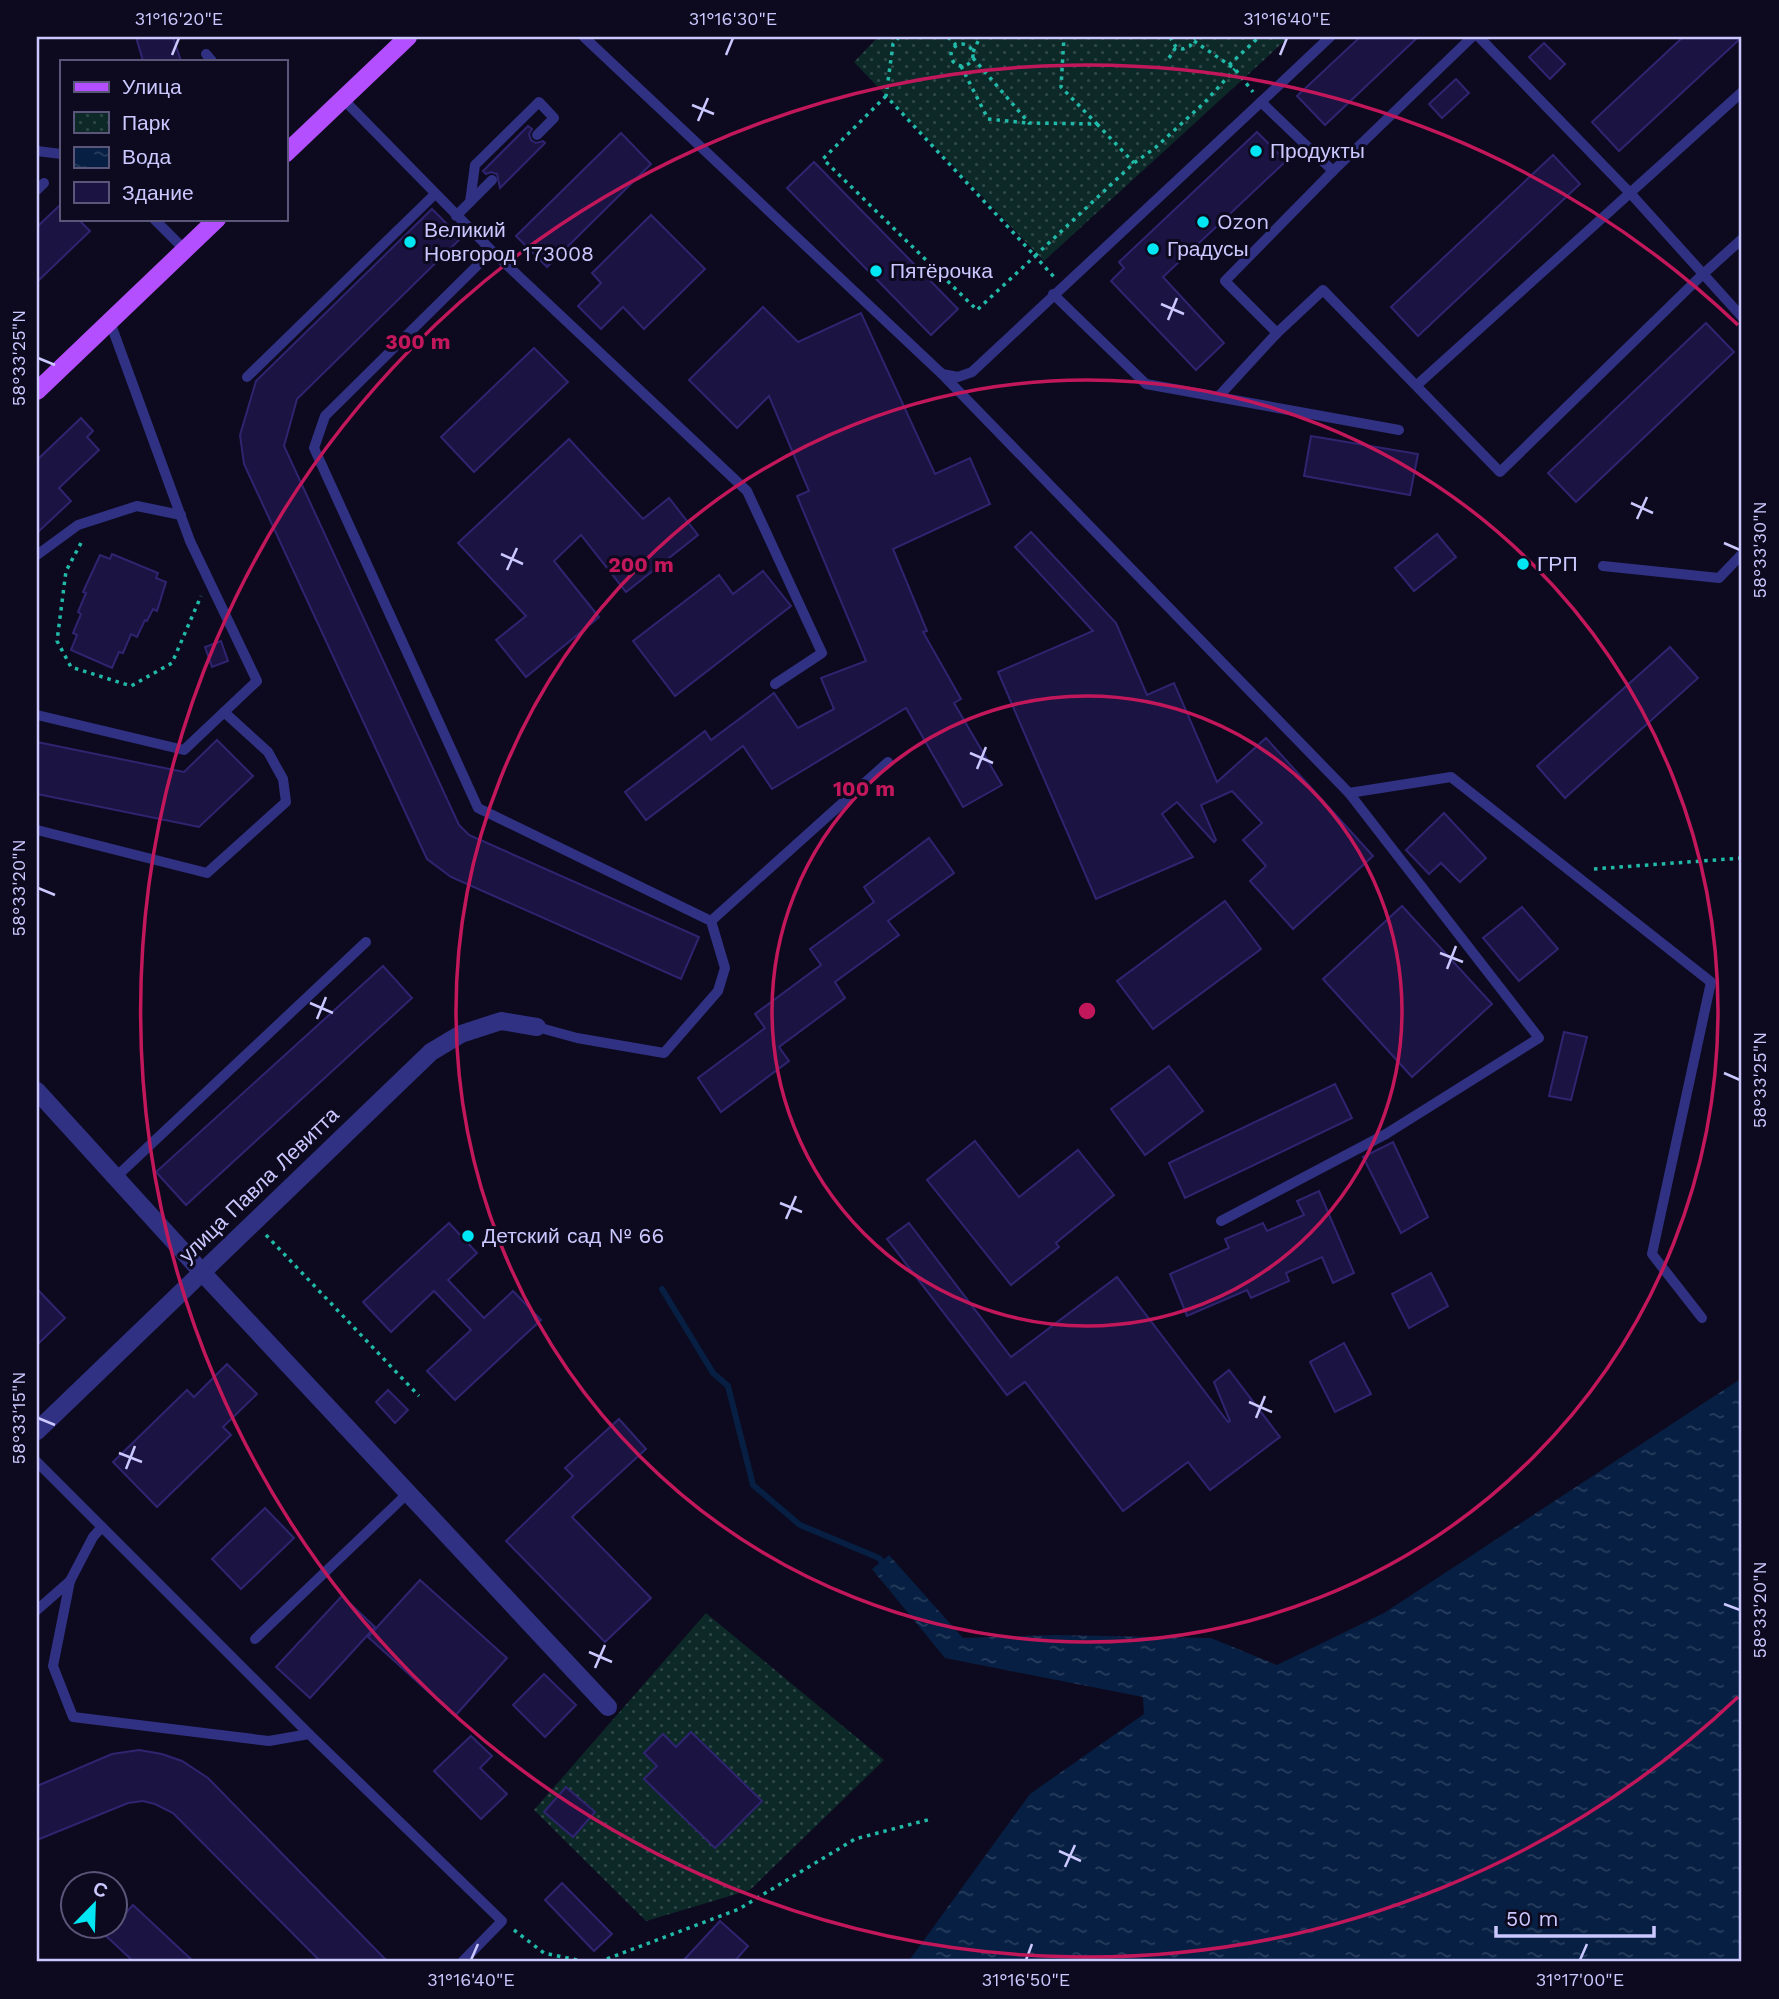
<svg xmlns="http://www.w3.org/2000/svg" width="1779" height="1999" font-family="'Work Sans',sans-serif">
  <defs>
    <pattern id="park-dots" width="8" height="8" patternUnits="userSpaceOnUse" patternTransform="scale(1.75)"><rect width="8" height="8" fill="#0d2927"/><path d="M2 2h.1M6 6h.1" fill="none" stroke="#2f4747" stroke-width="1.8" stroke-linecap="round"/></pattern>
    <pattern id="water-ripples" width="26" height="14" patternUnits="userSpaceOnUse" patternTransform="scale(1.75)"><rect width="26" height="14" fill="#061f42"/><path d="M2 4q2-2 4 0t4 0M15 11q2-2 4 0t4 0" fill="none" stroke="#293e5e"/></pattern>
  </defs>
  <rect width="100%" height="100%" fill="#0d0a1f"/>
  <g fill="url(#park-dots)">
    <polygon points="878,37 1289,37 1044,261 854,62"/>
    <polygon points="706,1613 884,1760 750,1890 646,1921 534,1810"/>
  </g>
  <polygon fill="url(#water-ripples)" points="1742,1378 1742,1962 908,1962 1030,1794 1144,1714 1143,1697 945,1658 872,1569 889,1555 963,1638 1057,1635 1211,1638 1277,1665 1384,1613"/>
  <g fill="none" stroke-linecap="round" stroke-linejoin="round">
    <polyline stroke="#061f42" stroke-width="6" points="662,1289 713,1373 728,1386 753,1485 800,1525 879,1558 886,1568"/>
  </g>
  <g fill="#1b1442" stroke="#2f2470" stroke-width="2">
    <polygon points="136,37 173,37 181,61 143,61"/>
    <polygon points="1360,37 1418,37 1325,125 1297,96"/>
    <polygon points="1683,37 1742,37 1619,151 1592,122"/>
    <polygon points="1544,43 1565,64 1550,79 1529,57"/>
    <polygon points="1456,79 1469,93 1442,118 1429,104"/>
    <polygon points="528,126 532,129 529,134 531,140 536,143 543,141 545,143 500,188 497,174 491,172 486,174 483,171"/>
    <polygon points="1257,132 1286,161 1163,277 1224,343 1196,370 1111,281 1124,268 1119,262"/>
    <polygon points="621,133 651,164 547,267 516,236"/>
    <polygon points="1553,155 1580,184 1418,336 1391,307"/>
    <polygon points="814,162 958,309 931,335 787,188"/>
    <polygon points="61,204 61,219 78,219 90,231 37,282 37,227"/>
    <polygon points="432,209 461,238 297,399 284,446 459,825 469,835 699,937 681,979 451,877 427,859 244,464 240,435 256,381"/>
    <polygon points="651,215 705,269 644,329 623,307 601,329 578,306 601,283 592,273"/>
    <polygon points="763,307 798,342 861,313 935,474 970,458 990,504 893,549 927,631 923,632 961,699 954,703 1002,785 963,807 906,708 772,789 743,746 646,820 625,792 705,731 711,740 774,693 798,728 834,709 821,678 866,661 797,496 809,491 769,396 737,428 689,380"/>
    <polygon points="1706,323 1734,352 1576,502 1548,473"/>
    <polygon points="534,348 568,382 474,472 441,437"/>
    <polygon points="81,418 93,431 87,437 99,450 59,488 71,501 37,533 37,460"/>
    <polygon points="1311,436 1418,454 1410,495 1304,476"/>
    <polygon points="569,439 643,519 669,498 698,535 626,592 581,535 554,561 599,617 526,677 496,640 526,616 458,543"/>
    <polygon points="1031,532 1116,623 1147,695 1174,683 1217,782 1266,738 1373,856 1293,929 1250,881 1266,866 1243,840 1262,823 1232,791 1201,805 1216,840 1214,842 1177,802 1162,814 1193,857 1096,899 998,672 1093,631 1015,547"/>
    <polygon points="1437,534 1456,557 1414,591 1395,568"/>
    <polygon points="112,554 158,573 156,578 166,582 157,611 153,609 147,621 145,620 137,637 131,634 123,653 119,652 112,668 71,650 77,635 73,633 81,614 78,612 86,593 83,592 100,555 110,559"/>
    <polygon points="763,571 791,606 675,696 633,641 719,575 733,594"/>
    <polygon points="221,641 228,661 212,667 205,647"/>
    <polygon points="1670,647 1698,678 1565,798 1537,766"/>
    <polygon points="217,740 253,776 199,827 37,794 37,742 184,772"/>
    <polygon points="1444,813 1486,858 1460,882 1441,863 1429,874 1406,850"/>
    <polygon points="929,838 954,873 888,921 899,935 835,982 845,998 779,1047 789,1061 721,1112 698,1078 765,1028 755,1014 821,965 810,949 874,902 864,887"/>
    <polygon points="1225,901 1261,949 1153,1029 1117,981"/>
    <polygon points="1402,906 1492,1004 1412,1077 1323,979"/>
    <polygon points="1522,907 1558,949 1519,981 1483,938"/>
    <polygon points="383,966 412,998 186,1205 156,1172"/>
    <polygon points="1564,1032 1587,1037 1571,1100 1549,1096"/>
    <polygon points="1169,1066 1203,1111 1145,1155 1111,1109"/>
    <polygon points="1335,1084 1352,1118 1185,1198 1169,1163"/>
    <polygon points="975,1141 1019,1197 1078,1150 1114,1195 1056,1243 1059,1247 1011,1285 927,1180"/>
    <polygon points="1393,1142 1428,1217 1401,1233 1363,1157"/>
    <polygon points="1319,1191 1354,1273 1333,1283 1322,1257 1286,1273 1289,1281 1251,1298 1247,1290 1187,1316 1170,1274 1229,1248 1225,1239 1263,1223 1267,1231 1304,1215 1297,1201"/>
    <polygon points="449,1223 477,1253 448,1280 484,1318 513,1291 541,1320 455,1400 427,1371 471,1330 434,1291 391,1332 363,1302"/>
    <polygon points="909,1223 1011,1357 1117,1277 1228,1422 1230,1421 1214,1382 1229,1370 1280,1437 1210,1490 1188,1462 1123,1511 1025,1382 1007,1395 887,1239"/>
    <polygon points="1431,1273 1448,1306 1409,1328 1392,1294"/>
    <polygon points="37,1289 65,1318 37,1345"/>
    <polygon points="1344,1343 1371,1394 1335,1412 1310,1362"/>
    <polygon points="227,1364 257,1394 223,1427 231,1435 157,1507 113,1462 187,1390 194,1397"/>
    <polygon points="388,1390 408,1410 395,1423 376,1402"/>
    <polygon points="619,1419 646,1449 572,1517 651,1598 605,1642 506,1541 573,1476 565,1468"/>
    <polygon points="265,1508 294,1538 241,1589 212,1559"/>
    <polygon points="420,1580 507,1658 455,1716 368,1637"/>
    <polygon points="342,1596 375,1627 310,1698 276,1667"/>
    <polygon points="544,1674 576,1705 545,1737 513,1705"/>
    <polygon points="691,1732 762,1801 715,1848 644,1779 657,1766 644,1753 663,1734 676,1747"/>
    <polygon points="471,1736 492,1756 480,1768 507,1794 481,1819 434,1771"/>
    <polygon points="139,1750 162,1754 182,1761 208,1778 388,1962 321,1962 173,1813 155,1804 143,1801 128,1803 37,1840 37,1786 112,1754"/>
    <polygon points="566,1787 595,1812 573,1837 544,1812"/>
    <polygon points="562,1883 612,1934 594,1951 545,1900"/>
    <polygon points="133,1905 194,1962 134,1962 105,1935"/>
    <polygon points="720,1921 748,1946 734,1962 682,1962"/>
  </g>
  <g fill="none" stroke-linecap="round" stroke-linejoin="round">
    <g stroke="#21baa9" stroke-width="3.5" stroke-dasharray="3.5 5" stroke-linecap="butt">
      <polyline points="899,37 893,44 886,96 1035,256 1134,163 1155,148 1205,102 1235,69"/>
      <polyline points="948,37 956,45"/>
      <polyline points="1170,37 1176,47 1183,49 1190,46 1195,37"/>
      <polyline points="1194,41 1235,69 1253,92"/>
      <circle cx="962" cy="55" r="11"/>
      <polyline points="973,52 980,37"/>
      <polyline points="973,58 1029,123 1097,124 1061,87 1064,37"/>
      <polyline points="1169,58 1176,47"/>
      <polyline points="1229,65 1259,37"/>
      <polyline points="961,66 988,119 1027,123"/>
      <polyline points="886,96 823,159 977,310 1035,256 1054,277"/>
      <polyline points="1097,124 1134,163"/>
      <polyline points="81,543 66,571 57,641 71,667 131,686 172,663 201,596"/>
      <polyline points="1594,869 1742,858"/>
      <polyline points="266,1235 419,1396"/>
      <polyline points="514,1930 544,1953 587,1962"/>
      <polyline points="599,1962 739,1909 855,1839 931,1819"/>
    </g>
    <g stroke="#303183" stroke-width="10">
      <polyline points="584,37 942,374 1349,793 1539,1038 1386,1134 1221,1221"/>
      <polyline points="1479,37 1631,194 1742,317"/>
      <polyline points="206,54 212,61"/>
      <polyline points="343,99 492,251 747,491 822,653 775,684"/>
      <polyline points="1261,102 1330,37"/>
      <polyline points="37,151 61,154"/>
      <polyline points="37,190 44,183"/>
      <polyline points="470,202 475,165 539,102 554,118 537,135"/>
      <polyline points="456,216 492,180"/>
      <polyline points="154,219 185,250"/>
      <polyline points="492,251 325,416 314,448 478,808 711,921 725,968 718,991 664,1053 577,1038 537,1027"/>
      <polyline points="1053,294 1146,384 1399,430"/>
      <polyline points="1277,333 1323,290 1500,472 1702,275 1742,239"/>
      <polyline points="942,374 958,377 972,372 1261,102 1333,171"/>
      <polyline points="247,377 435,194"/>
      <polyline points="1417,385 1742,92"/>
      <polyline points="1219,396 1277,333 1225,281 1333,171 1472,37"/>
      <polyline points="37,555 78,525 137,506 181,515"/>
      <polyline points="1603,566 1719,578 1742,554"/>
      <polyline points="37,715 184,750 257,681 190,541 110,322"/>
      <polyline points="1349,793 1451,777 1711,982 1652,1254 1702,1318"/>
      <polyline points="37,830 207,873 286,802 283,779 268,752 224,712"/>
      <polyline points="711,921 888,762"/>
      <polyline points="116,1177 366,942"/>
      <polyline points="37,1462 309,1734 502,1921 462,1962"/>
      <polyline points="70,1581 53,1666 73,1717 269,1741 309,1734"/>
      <polyline points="37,1610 70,1581 93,1537 102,1527"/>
      <polyline points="255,1639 408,1493"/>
    </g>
    <g stroke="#303183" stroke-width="18">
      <polyline points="37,1091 211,1282 608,1707"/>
      <polyline points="37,1431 431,1052 461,1034 501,1021 537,1027"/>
    </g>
    <g stroke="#b44fff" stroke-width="18">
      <polyline points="285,154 408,37"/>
      <polyline points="37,391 217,219"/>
    </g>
  </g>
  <path fill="none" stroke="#cbc8ff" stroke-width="2.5" d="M 172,55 L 179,38M 726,55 L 733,38M 1280,55 L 1287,38M 692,105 L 714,114M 698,121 L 708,98M 1161,304 L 1184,314M 1168,320 L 1177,298M 38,358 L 55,365M 1631,503 L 1653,513M 1637,519 L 1647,497M 1724,543 L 1740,550M 501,554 L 523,564M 507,570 L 517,548M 970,753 L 993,763M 977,769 L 986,747M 38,888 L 55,895M 1440,953 L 1463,962M 1447,969 L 1456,946M 310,1003 L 333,1013M 317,1019 L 326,997M 1724,1073 L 1740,1080M 780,1203 L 802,1212M 786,1219 L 796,1196M 1249,1402 L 1272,1412M 38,1418 L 55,1425M 1256,1418 L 1265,1396M 119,1453 L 142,1462M 126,1469 L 135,1446M 1724,1604 L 1740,1610M 589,1652 L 612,1662M 595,1668 L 605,1645M 1059,1851 L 1081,1861M 1065,1867 L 1075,1845M 471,1960 L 478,1944M 1026,1960 L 1032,1944M 1580,1960 L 1587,1944"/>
  <g fill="none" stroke="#c2185b" stroke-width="3.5">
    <circle cx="1087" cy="1011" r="315"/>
    <circle cx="1087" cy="1011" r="631"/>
    <path d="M1738 1697A946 946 0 1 1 1738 325"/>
  </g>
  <g fill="#00e7f3" stroke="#0d0a1f" stroke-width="2.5">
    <circle cx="1256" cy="151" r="7"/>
    <circle cx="1203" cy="222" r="7"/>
    <circle cx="410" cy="242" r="7"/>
    <circle cx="1153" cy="249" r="7"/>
    <circle cx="876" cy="271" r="7"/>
    <circle cx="1523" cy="564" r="7"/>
    <circle cx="468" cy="1236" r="7"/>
  </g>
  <g text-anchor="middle" stroke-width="6" stroke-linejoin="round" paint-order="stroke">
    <g font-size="21" fill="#cbc8ff" stroke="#0d0a1f" text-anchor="start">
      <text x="1270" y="158">Продукты</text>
      <text x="1217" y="229">Ozon</text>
      <text x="424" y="237">Великий<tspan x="424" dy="24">Новгород 173008</tspan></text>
      <text x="1167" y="256">Градусы</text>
      <text x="890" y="278">Пятёрочка</text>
      <text x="1537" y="571">ГРП</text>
      <text x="482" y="1243">Детский сад № 66</text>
    </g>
    <g font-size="21" fill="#cbc8ff" stroke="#0d0a1f">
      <text transform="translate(259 1185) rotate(-44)" y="7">улица Павла Левитта</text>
    </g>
  </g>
  <circle cx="1087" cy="1011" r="10" fill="#c2185b" stroke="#0d0a1f" stroke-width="3.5"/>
  <g font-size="21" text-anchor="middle" font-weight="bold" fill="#c2185b" stroke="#0d0a1f" stroke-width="6" stroke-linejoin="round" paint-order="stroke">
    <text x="418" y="349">300 m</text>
    <text x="641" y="572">200 m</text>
    <text x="864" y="796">100 m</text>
  </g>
  <rect width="1779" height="1999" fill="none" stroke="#0d0a1f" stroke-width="77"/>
  <rect x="60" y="60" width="228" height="161" fill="#0d0a1f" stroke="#595679" stroke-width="2"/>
  <rect x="74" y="82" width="35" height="10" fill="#b44fff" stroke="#595679" stroke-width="2"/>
  <text x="122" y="94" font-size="21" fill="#cbc8ff">Улица</text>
  <rect x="74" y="112" width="35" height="21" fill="url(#park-dots)" stroke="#595679" stroke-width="2"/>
  <text x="122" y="130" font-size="21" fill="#cbc8ff">Парк</text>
  <rect x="74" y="147" width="35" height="21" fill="url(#water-ripples)" stroke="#595679" stroke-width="2"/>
  <text x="122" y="164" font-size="21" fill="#cbc8ff">Вода</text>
  <rect x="74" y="182" width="35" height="21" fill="#1b1442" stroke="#595679" stroke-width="2"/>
  <text x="122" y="200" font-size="21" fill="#cbc8ff">Здание</text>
  <g transform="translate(94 1905) rotate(23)"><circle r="33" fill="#0d0a1f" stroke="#595679" stroke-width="2"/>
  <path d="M0-5L12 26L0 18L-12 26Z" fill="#00e7f3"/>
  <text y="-10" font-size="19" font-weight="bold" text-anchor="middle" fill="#cbc8ff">С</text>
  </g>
  <path d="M1496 1926v10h158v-10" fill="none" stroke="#cbc8ff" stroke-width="3.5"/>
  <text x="1506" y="1926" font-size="21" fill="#cbc8ff" stroke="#0d0a1f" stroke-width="5" paint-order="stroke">50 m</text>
  <rect x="38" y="38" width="1702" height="1922" fill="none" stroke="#cbc8ff" stroke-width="2.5"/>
  <g font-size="18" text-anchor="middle" fill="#cbc8ff">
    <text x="179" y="25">31°16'20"E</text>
    <text x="733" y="25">31°16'30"E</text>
    <text x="1287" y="25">31°16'40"E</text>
    <text transform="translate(19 358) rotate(-90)" y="6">58°33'25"N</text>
    <text transform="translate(1760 550) rotate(-90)" y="6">58°33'30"N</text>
    <text transform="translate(19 888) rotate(-90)" y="6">58°33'20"N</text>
    <text transform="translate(1760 1080) rotate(-90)" y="6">58°33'25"N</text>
    <text transform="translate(19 1418) rotate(-90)" y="6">58°33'15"N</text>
    <text transform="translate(1760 1610) rotate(-90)" y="6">58°33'20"N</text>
    <text x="471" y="1986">31°16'40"E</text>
    <text x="1026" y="1986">31°16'50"E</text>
    <text x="1580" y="1986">31°17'00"E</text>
  </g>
</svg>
